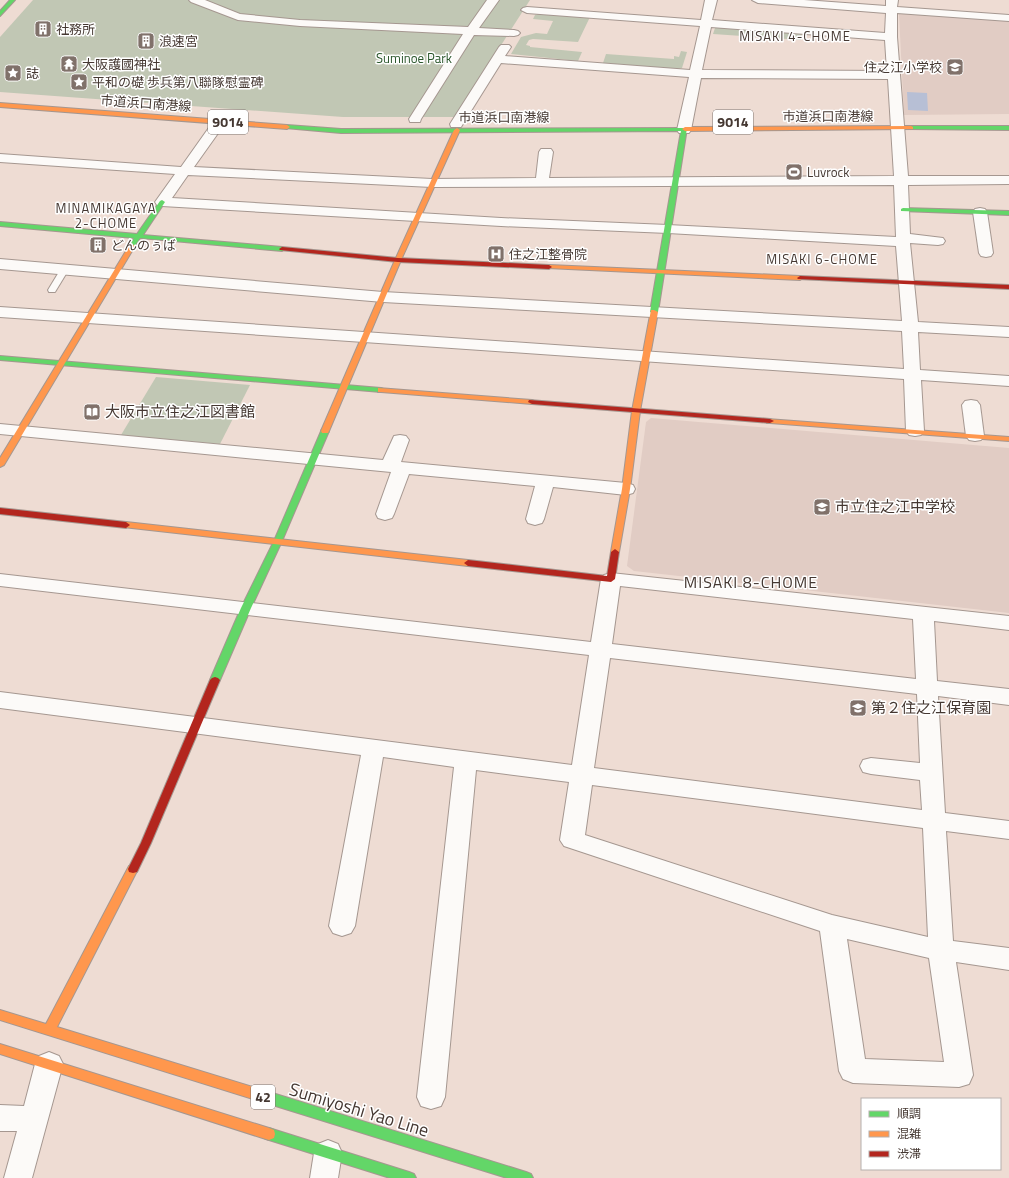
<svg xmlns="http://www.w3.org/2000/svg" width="1009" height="1178" font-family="'Titillium Web','Noto Sans JP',sans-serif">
  <rect width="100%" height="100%" fill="#eedcd3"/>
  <g fill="#e1ccc4">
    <polygon points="904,13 1009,20 1009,114 904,115 899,14"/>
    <polygon points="651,418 1009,448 1009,613 634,571 627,566 646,422"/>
  </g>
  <g fill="#c1c7b4">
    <polygon points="33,0 530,0 455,117 343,117 0,92 0,37"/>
    <polygon points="541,13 590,17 578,42 533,39 529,40 526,45 530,46 530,47 582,52 578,61 511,54 521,37 536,33 547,34 553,21 533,19 535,15"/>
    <polygon points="717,27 802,34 801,40 713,34 715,28"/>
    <polygon points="681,51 687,52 682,68 678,69 603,63 606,54 674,59 674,56 679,57"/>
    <polygon points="156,377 250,385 220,444 121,435"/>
  </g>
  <polygon fill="#b7bfd5" points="907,92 927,93 928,111 908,110"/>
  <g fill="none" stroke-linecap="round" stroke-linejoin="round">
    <g stroke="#a59790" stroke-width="2">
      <polygon id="lane" points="62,267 65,267 69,269 55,292 49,292 48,290"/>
    </g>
    <g stroke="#a59790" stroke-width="2">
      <g id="street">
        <polygon points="189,0 205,0 240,14 300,20 468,27 487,0 499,0 479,28 514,30 518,31 520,33 518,35 514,36 474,35 421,119 420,122 410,122 409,119 463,34 300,26 238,20 191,2"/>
        <path d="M 705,0 L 717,0 L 712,20 L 885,33 L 886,13 L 758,3 L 752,0 L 804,0 L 886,6 L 886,0 L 898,0 L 897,7 L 1009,15 L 1009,21 L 897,13 L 897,37 L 908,176 L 1009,176 L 1009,184 L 908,185 L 910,234 L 943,238 L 945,241 L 943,244 L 938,245 L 910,243 L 918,322 L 1009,327 L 1009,337 L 918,332 L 920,370 L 1009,376 L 1009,386 L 921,380 L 924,431 L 921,435 L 915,436 L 909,435 L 906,431 L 904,379 L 0,317 L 0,307 L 904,369 L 902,331 L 383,302 L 0,269 L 0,259 L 383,292 L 902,321 L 896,246 L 668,233 L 501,226 L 162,206 L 157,205 L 155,202 L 175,174 L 0,162 L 0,154 L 181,167 L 220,112 L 230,112 L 231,115 L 194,167 L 432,179 L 536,178 L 539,152 L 541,149 L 551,149 L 553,152 L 549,178 L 894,176 L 888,79 L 701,78 L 691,130 L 689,133 L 679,133 L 677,130 L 689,77 L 501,63 L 461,127 L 451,127 L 450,124 L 499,47 L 501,45 L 509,45 L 511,47 L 505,56 L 690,70 L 700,26 L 527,13 L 521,10 L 523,8 L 527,7 L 701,20 ZM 711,27 L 885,40 L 887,71 L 702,70 ZM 188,175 L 432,187 L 894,185 L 896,237 L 668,225 L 501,218 L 172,198 Z"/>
        <polygon points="980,208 985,209 987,212 993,253 991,256 986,257 981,256 979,253 973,212 975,209"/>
        <polygon points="971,400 977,401 980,405 984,436 981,440 975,441 969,440 966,436 962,405 965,401"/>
        <polygon points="0,424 383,460 394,436 400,435 406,436 409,440 401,462 626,483 633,485 635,489 633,493 626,495 553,487 544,519 542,523 535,525 528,523 526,519 535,486 409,474 394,514 392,518 385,520 378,518 376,514 391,472 0,434"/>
        <path d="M 611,573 L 1009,616 L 1009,630 L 934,621 L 937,681 L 1009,689 L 1009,705 L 938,696 L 945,813 L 1009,821 L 1009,839 L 946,831 L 953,941 L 1009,948 L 1009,970 L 956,962 L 973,1075 L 969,1084 L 959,1087 L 853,1083 L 843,1079 L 839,1071 L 820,931 L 564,846 L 560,840 L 569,782 L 476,770 L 445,1097 L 441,1106 L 431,1109 L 421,1106 L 417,1097 L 454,767 L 383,757 L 355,926 L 351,933 L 342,936 L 333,933 L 329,926 L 361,755 L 0,708 L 0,692 L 572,765 L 589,655 L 0,586 L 0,574 L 591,642 L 601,579 L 604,575 ZM 620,586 L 913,619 L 916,679 L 612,644 ZM 610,658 L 917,694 L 920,763 L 871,758 L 863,760 L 860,766 L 863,772 L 871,774 L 920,780 L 922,810 L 594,768 ZM 592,785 L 923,828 L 928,937 L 832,915 L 585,835 ZM 847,939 L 929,958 L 944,1062 L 865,1059 Z"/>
        <polygon points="49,1052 59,1056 63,1064 32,1178 4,1178 17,1131 0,1131 0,1105 24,1106 35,1064 39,1056"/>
        <polygon points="328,1140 338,1144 342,1153 338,1178 310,1178 314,1153 318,1144"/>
      </g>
    </g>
    <g stroke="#a59790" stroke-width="2">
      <g id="fast">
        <polygon points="10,0 15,0 0,16 0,11"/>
        <polygon points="287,125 341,129 687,128 658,312 654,314 650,312 681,131 341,133 285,128 285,126"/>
        <polygon points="911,126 1009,126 1009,130 909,129 909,127"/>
        <polygon points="162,200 165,202 143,235 282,247 285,249 282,251 140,238 134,247 132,248 129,246 134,238 0,226 0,222 137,234 160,201"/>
        <polygon points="903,208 1009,211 1009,215 901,211 901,209"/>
        <polygon points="0,356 381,388 385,390 381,392 0,360"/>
        <polygon points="322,429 328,429 329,431 282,541 251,608 220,680 218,682 212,682 210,680 241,608 274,541"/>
        <polygon points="266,1091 526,1172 531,1174 533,1178 507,1178 266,1103 262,1101 260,1097 262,1093"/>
        <polygon points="269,1128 409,1172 414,1174 416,1178 390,1178 269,1140 264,1138 263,1134 264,1130"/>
      </g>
    </g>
    <g stroke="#a59790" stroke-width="2">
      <g id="slow">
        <polygon points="0,103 287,125 290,127 287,129 0,107"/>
        <polygon points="911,126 913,127 913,129 685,131 682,129 685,127"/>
        <polygon points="457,128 460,130 401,260 329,431 328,433 322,433 321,431 395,260 454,130"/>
        <polygon points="132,244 135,246 4,465 0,467 0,458 129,246"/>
        <polygon points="549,265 800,276 803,278 800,280 547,268 547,266"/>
        <polygon points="651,310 654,310 658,312 640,411 630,489 619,552 615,555 611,552 622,489 632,411"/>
        <polygon points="378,388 532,400 536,402 532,404 381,392 378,392"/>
        <polygon points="767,419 1009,437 1009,441 770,423 767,423 766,421"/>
        <polygon points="126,522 468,560 472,563 468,566 123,527 122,525"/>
        <polygon points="133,865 137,866 138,869 57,1027 266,1091 270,1093 272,1097 270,1101 266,1103 0,1020 0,1010 46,1024 129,866"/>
        <polygon points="0,1044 269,1128 274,1130 275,1134 274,1138 269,1140 0,1054"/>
      </g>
    </g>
    <g stroke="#a59790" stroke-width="2">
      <g id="jam">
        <polygon points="282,247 398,258 549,265 552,267 549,269 398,262 280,250 279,249"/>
        <polygon points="800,276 1009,285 1009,289 798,279 797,278"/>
        <polygon points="529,400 770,419 774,421 770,423 532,404 528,402"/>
        <polygon points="0,508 126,522 130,525 126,528 0,514"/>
        <polygon points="615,549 619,552 615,579 611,582 468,566 464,563 468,560 607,576 611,552"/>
        <polygon points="215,677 218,678 220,680 151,843 137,872 133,873 129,872 128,869 141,843 210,680 212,678"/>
      </g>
    </g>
    <use href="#lane" fill="#fcfaf8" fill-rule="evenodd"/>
    <use href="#street" fill="#fcfaf8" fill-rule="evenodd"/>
    <use href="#fast" fill="#63d668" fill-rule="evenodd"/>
    <use href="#slow" fill="#ff974d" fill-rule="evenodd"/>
    <use href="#jam" fill="#b3261e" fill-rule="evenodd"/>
  </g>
  <defs>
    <g id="building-square" transform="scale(0.9)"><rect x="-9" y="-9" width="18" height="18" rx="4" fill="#80716a" stroke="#fff"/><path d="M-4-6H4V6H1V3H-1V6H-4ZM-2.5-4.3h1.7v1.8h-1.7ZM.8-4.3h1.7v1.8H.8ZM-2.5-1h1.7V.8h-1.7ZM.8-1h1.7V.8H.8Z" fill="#fff"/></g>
    <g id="temple-square" transform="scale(0.9)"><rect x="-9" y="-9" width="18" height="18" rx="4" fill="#80716a" stroke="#fff"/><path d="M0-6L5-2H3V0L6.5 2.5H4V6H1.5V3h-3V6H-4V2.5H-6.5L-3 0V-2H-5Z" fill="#fff"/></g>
    <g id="school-square" transform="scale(0.9)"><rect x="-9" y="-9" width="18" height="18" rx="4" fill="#80716a" stroke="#fff"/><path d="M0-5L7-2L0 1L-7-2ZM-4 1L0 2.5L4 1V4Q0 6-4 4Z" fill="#fff"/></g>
    <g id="sight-square" transform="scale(0.9)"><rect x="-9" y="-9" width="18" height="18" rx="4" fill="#80716a" stroke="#fff"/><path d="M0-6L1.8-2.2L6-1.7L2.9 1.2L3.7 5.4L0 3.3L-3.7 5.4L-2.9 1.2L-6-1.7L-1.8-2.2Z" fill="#fff"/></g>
    <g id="stadium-square" transform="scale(0.9)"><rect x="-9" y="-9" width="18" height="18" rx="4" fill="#80716a" stroke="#fff"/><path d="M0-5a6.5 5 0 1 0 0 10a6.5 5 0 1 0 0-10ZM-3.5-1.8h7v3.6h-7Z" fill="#fff"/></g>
    <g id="hospital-square" transform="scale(0.9)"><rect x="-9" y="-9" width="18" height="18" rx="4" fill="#80716a" stroke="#fff"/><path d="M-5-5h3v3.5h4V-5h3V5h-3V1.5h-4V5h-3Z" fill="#fff"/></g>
    <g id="library-square" transform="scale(0.9)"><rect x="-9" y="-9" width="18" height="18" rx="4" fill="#80716a" stroke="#fff"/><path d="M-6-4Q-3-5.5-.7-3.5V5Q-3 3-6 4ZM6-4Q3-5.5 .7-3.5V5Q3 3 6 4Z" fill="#fff"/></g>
  </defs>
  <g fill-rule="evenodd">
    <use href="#building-square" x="43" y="29"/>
    <use href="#building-square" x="146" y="41"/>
    <use href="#temple-square" x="69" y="64"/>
    <use href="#school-square" x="955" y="67"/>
    <use href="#sight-square" x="13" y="73"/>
    <use href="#sight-square" x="79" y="82"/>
    <use href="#stadium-square" x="794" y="172"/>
    <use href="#building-square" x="98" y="245"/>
    <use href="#hospital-square" x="496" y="254"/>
    <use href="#library-square" x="92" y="412"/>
    <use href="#school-square" x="822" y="507"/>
    <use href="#school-square" x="858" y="708"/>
  </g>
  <g text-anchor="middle" stroke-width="3" stroke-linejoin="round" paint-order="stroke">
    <g font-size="13" fill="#453832" stroke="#fff" text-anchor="start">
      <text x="56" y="34">社務所</text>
      <text x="159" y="46">浪速宮</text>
      <text x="82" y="69">大阪護國神社</text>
      <text x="942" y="72" text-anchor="end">住之江小学校</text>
      <text x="26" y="78">誌</text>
      <text x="92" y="87">平和の礎 歩兵第八聯隊慰霊碑</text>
      <text x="807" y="177">Luvrock</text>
      <text x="111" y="250">どんのぅば</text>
      <text x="509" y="259">住之江整骨院</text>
    </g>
    <g font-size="13" letter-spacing="1" fill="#453832" stroke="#fff">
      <text x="795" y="41">MISAKI 4-CHOME</text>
      <text x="106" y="213">MINAMIKAGAYA<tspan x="106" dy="15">2-CHOME</tspan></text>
      <text x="822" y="264">MISAKI 6-CHOME</text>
    </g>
    <g font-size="13" fill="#29552a" stroke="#fff">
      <text x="414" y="63">Suminoe Park</text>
    </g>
    <g font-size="13" fill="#453832" stroke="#fff">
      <text transform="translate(146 103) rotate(4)" y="5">市道浜口南港線</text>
      <text x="828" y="121">市道浜口南港線</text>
      <text x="504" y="122">市道浜口南港線</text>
    </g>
    <g fill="#fff" stroke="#7d7470" stroke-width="1">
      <rect x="208" y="110" width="40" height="24" rx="3"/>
      <rect x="713" y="110" width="40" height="24" rx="3"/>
      <rect x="251" y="1085" width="24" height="24" rx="3"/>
    </g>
    <g font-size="14" font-weight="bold" fill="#453832">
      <text x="228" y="127">9014</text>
      <text x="733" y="127">9014</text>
      <text x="263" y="1102">42</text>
    </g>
    <g font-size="15" fill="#453832" stroke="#fff" text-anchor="start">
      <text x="105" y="417">大阪市立住之江図書館</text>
      <text x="835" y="512">市立住之江中学校</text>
      <text x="871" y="713">第２住之江保育園</text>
    </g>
    <g font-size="16" letter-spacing="1" fill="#453832" stroke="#fff">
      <text x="751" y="588">MISAKI 8-CHOME</text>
    </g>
    <g font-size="18" fill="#453832" stroke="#fff">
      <text transform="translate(359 1110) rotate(17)" y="6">Sumiyoshi Yao Line</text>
    </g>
  </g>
  <rect x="861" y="1098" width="140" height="72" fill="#ffffff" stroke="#b5afad"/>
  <rect x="869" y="1111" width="20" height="6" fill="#63d668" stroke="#b5afad"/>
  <text x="897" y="1118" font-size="12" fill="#453832">順調</text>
  <rect x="869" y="1131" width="20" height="6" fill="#ff974d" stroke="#b5afad"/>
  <text x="897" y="1138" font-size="12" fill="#453832">混雑</text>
  <rect x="869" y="1151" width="20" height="6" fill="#b3261e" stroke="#b5afad"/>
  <text x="897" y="1158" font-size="12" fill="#453832">渋滞</text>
</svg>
